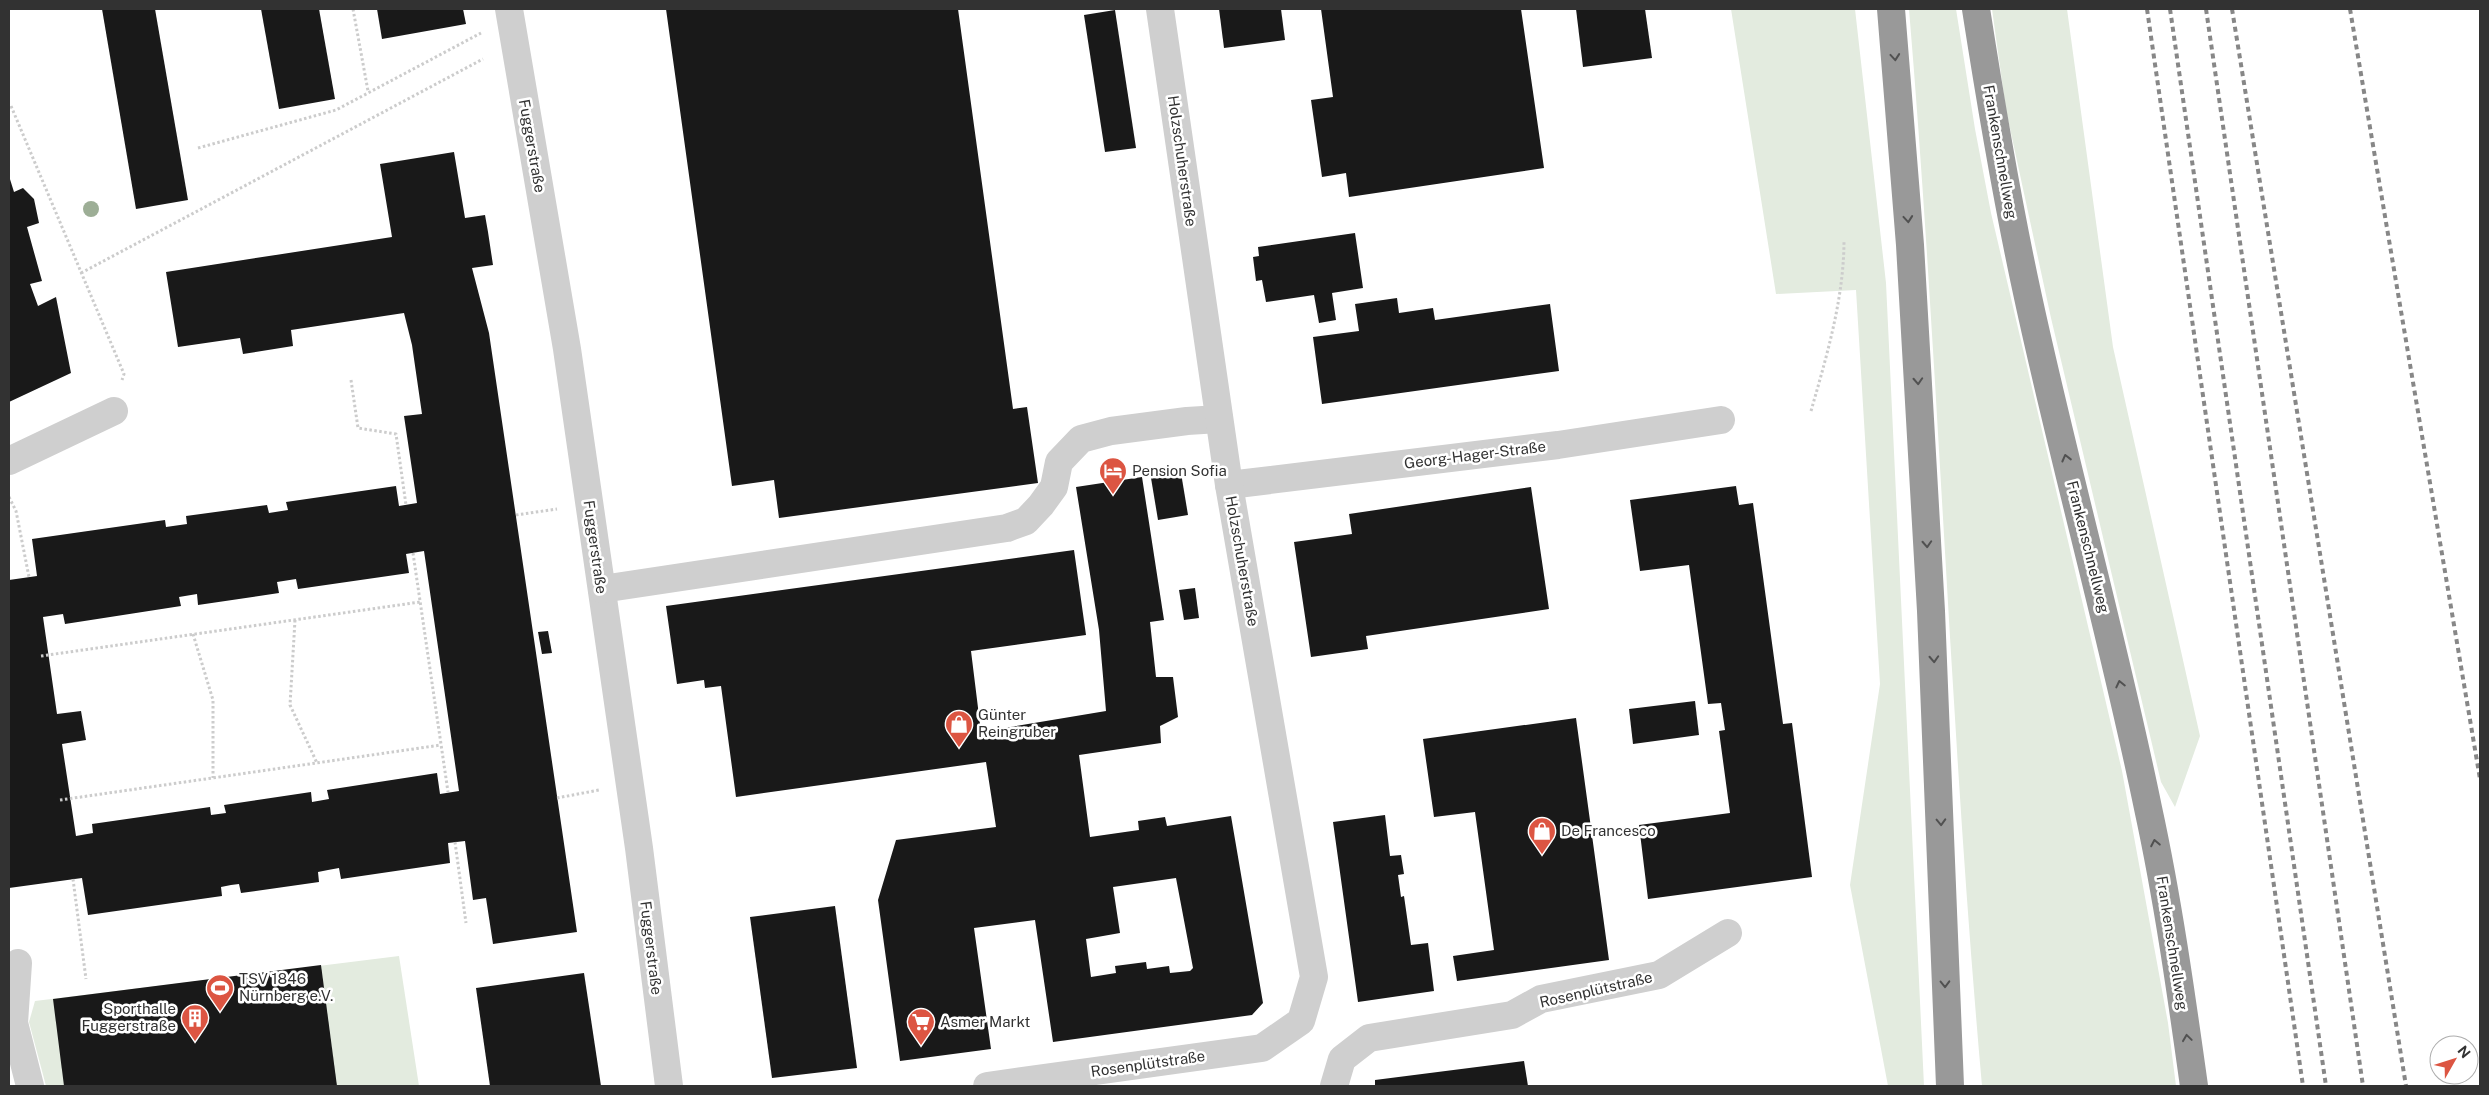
<svg xmlns="http://www.w3.org/2000/svg" width="2489" height="1095" font-family="'Public Sans',sans-serif">
  <rect width="100%" height="100%" fill="#fff"/>
  <g fill="#e3ebdf">
    <polygon points="1731,9 1855,9 1886,283 1924,1086 1888,1086 1850,885 1880,684 1856,290 1776,294"/>
    <path d="M 1909,9 L 1956,9 L 1975,129 L 1991,213 L 2122,771 L 2168,1023 L 2176,1086 L 1982,1086 C 1950,728 1939,368 1909,9 Z"/>
    <polygon points="1992,9 2067,9 2113,347 2200,736 2175,807 2161,782 2051,318 2006,110"/>
    <polygon points="399,956 419,1086 46,1086 29,1022 35,1001"/>
  </g>
  <g fill="#191919" fill-rule="evenodd">
    <polygon points="102,9 155,9 188,200 136,209"/>
    <polygon points="261,9 319,9 335,99 279,109"/>
    <polygon points="377,9 463,9 466,24 382,39"/>
    <polygon points="666,9 958,9 1013,409 1027,407 1038,483 779,518 774,480 732,486"/>
    <polygon points="1219,9 1281,9 1285,40 1224,48"/>
    <polygon points="1321,9 1521,9 1544,168 1349,197 1346,173 1322,177 1311,100 1333,97"/>
    <polygon points="1576,9 1645,9 1652,58 1583,67"/>
    <polygon points="1115,10 1136,148 1105,152 1084,15"/>
    <path d="M 454,152 L 465,218 L 485,215 L 488,232 L 493,265 L 472,268 L 489,333 L 577,932 L 493,944 L 486,898 L 473,900 L 465,841 L 448,843 L 450,863 L 341,879 L 339,868 L 328,870 L 318,872 L 319,882 L 241,893 L 239,884 L 231,885 L 221,887 L 222,896 L 88,915 L 82,878 L 9,888 L 9,580 L 37,576 L 32,539 L 165,520 L 166,527 L 187,524 L 186,516 L 267,505 L 269,513 L 288,510 L 286,502 L 396,486 L 399,506 L 417,503 L 404,416 L 422,414 L 412,345 L 404,313 L 291,330 L 293,346 L 243,354 L 240,338 L 178,347 L 166,272 L 392,237 L 380,164 ZM 424,551 L 459,791 L 440,794 L 437,773 L 327,790 L 329,799 L 312,802 L 311,792 L 224,805 L 226,813 L 211,815 L 210,807 L 92,824 L 93,833 L 76,836 L 62,744 L 86,740 L 81,711 L 57,714 L 43,617 L 63,614 L 65,624 L 181,606 L 179,597 L 197,594 L 198,605 L 279,593 L 277,582 L 296,579 L 298,589 L 409,573 L 406,554 Z"/>
    <polygon points="9,176 14,192 23,188 34,199 39,223 27,227 42,281 30,284 38,306 56,297 71,373 9,402"/>
    <polygon points="1355,233 1363,288 1332,293 1336,320 1319,323 1314,295 1266,302 1262,280 1256,281 1253,257 1259,256 1258,247"/>
    <polygon points="1397,298 1399,313 1433,308 1435,320 1550,304 1559,371 1322,404 1313,337 1359,331 1355,304"/>
    <polygon points="1181,473 1188,515 1158,520 1151,478"/>
    <path d="M 1142,477 L 1164,620 L 1150,622 L 1156,677 L 1173,677 L 1178,717 L 1160,726 L 1161,743 L 1079,755 L 1090,837 L 1139,830 L 1138,821 L 1165,817 L 1167,826 L 1231,816 L 1263,1003 L 1252,1015 L 1053,1042 L 1035,920 L 974,928 L 991,1049 L 900,1061 L 878,900 L 896,840 L 996,827 L 986,762 L 736,797 L 721,686 L 705,688 L 704,680 L 677,684 L 666,606 L 1074,550 L 1086,635 L 971,651 L 981,732 L 1106,711 L 1099,630 L 1076,487 ZM 1176,878 L 1193,968 L 1190,971 L 1170,973 L 1169,966 L 1147,969 L 1146,962 L 1115,966 L 1116,973 L 1091,977 L 1086,939 L 1120,933 L 1113,887 Z"/>
    <polygon points="1736,486 1739,505 1753,503 1783,724 1792,723 1812,877 1648,899 1639,825 1730,813 1719,731 1725,730 1721,703 1708,704 1689,565 1640,571 1630,500"/>
    <polygon points="1531,487 1549,609 1366,636 1368,649 1311,657 1294,542 1352,534 1349,514"/>
    <polygon points="1195,588 1199,618 1184,620 1179,590"/>
    <polygon points="548,631 552,653 542,654 538,632"/>
    <polygon points="1695,701 1699,735 1633,744 1629,709"/>
    <polygon points="1576,718 1609,960 1457,981 1453,956 1494,950 1475,812 1434,817 1423,739"/>
    <polygon points="1385,815 1390,856 1401,855 1404,874 1398,875 1401,897 1404,896 1411,945 1428,943 1434,991 1358,1002 1333,822"/>
    <polygon points="835,906 857,1068 772,1078 750,917"/>
    <polygon points="321,965 337,1086 64,1086 53,999"/>
    <polygon points="584,973 601,1086 490,1086 476,988"/>
    <polygon points="1524,1061 1528,1086 1375,1086 1375,1080"/>
  </g>
  <g fill="none" stroke-linecap="round" stroke-linejoin="round">
    <g stroke="#ccc" stroke-width="3" stroke-dasharray="2.5 2.5" stroke-linecap="butt">
      <polyline points="353,9 368,91"/>
      <polyline points="11,106 124,374 122,380"/>
      <polyline points="198,148 336,110 481,33"/>
      <polyline points="81,273 483,59"/>
      <polyline points="351,380 358,428 396,434 406,505"/>
      <path d="M 1811,411 C 1827,355 1844,298 1844,240"/>
      <polyline points="9,497 16,511 29,577"/>
      <polyline points="516,515 557,509"/>
      <polyline points="413,553 448,792"/>
      <polyline points="295,620 290,705 317,763"/>
      <polyline points="193,634 213,700 213,778"/>
      <polyline points="41,656 420,602"/>
      <polyline points="557,798 599,790"/>
      <polyline points="60,800 441,745"/>
      <polyline points="455,842 466,923"/>
      <polyline points="73,879 86,979"/>
    </g>
    <g stroke="#cfcfcf" stroke-width="28">
      <polyline points="509,9 567,349 639,848 669,1086"/>
      <polyline points="9,461 114,411"/>
      <polyline points="1229,485 1558,445 1721,420"/>
      <polyline points="602,589 1007,528 1026,521 1041,505 1054,487 1059,462 1081,439 1111,431 1187,421 1219,419"/>
      <polyline points="18,963 14,1023 30,1086"/>
      <polyline points="987,1086 1262,1048 1301,1021 1314,977 1229,485 1160,9"/>
      <polyline points="1334,1086 1342,1059 1369,1038 1512,1015 1541,999 1659,975 1728,933"/>
    </g>
    <g stroke="#999" stroke-width="28">
      <polyline points="1891,9 1910,245 1931,611 1950,1086"/>
      <path d="M 1976,9 C 1991,105 2007,201 2028,297 C 2065,468 2113,637 2148,808 C 2168,900 2181,993 2194,1086"/>
    </g>
    <g stroke="#878787" stroke-width="4" stroke-dasharray="5 4" stroke-linecap="butt">
      <polyline points="2147,9 2303,1086"/>
      <polyline points="2170,9 2326,1086"/>
      <polyline points="2206,9 2363,1086"/>
      <polyline points="2232,9 2406,1086"/>
      <polyline points="2350,9 2480,779"/>
    </g>
  </g>
  <circle fill="#9dae96" cx="91" cy="209" r="8"/>
  <defs><path id="oneway-chevron" d="M-2-3.5L2.5 0L-2 3.5" fill="none" stroke-width="1.6" stroke-linecap="round" stroke-linejoin="round" transform="scale(1.25)"/></defs>
  <g stroke="#515151">
    <use href="#oneway-chevron" transform="translate(1895 57) rotate(85)"/>
    <use href="#oneway-chevron" transform="translate(1908 219) rotate(85)"/>
    <use href="#oneway-chevron" transform="translate(1918 381) rotate(87)"/>
    <use href="#oneway-chevron" transform="translate(2066 458) rotate(-104)"/>
    <use href="#oneway-chevron" transform="translate(1927 544) rotate(87)"/>
    <use href="#oneway-chevron" transform="translate(1934 659) rotate(87)"/>
    <use href="#oneway-chevron" transform="translate(2120 684) rotate(-103)"/>
    <use href="#oneway-chevron" transform="translate(1941 822) rotate(88)"/>
    <use href="#oneway-chevron" transform="translate(2155 843) rotate(-101)"/>
    <use href="#oneway-chevron" transform="translate(1945 984) rotate(89)"/>
    <use href="#oneway-chevron" transform="translate(2187 1038) rotate(-98)"/>
  </g>
  <defs>
    <g id="hotel-pin" transform="scale(1.4375)"><path d="M0 17L-7.5 6A9.5 9.5 0 1 1 7.5 6Z" fill="#dc5542" stroke="#fff"/><path d="M-6-4.5h1.5V1H6V5H4.5V3h-9V5H-6ZM-4 0a1.8 1.8 0 1 1 3.6 0ZM.5 0V-2.5h3Q6-2.5 6 0Z" fill="#fff"/></g>
    <g id="shop-pin" transform="scale(1.4375)"><path d="M0 17L-7.5 6A9.5 9.5 0 1 1 7.5 6Z" fill="#dc5542" stroke="#fff"/><path d="M-5-2.5h2.3a2.7 3.5 0 0 1 5.4 0H5L5.5 6h-11ZM-1.5-2.5h3a1.5 2.3 0 0 0-3 0Z" fill="#fff"/></g>
    <g id="stadium-pin" transform="scale(1.4375)"><path d="M0 17L-7.5 6A9.5 9.5 0 1 1 7.5 6Z" fill="#dc5542" stroke="#fff"/><path d="M0-5a6.5 5 0 1 0 0 10a6.5 5 0 1 0 0-10ZM-3.5-1.8h7v3.6h-7Z" fill="#fff"/></g>
    <g id="building-pin" transform="scale(1.4375)"><path d="M0 17L-7.5 6A9.5 9.5 0 1 1 7.5 6Z" fill="#dc5542" stroke="#fff"/><path d="M-4-6H4V6H1V3H-1V6H-4ZM-2.5-4.3h1.7v1.8h-1.7ZM.8-4.3h1.7v1.8H.8ZM-2.5-1h1.7V.8h-1.7ZM.8-1h1.7V.8H.8Z" fill="#fff"/></g>
    <g id="supermarket-pin" transform="scale(1.4375)"><path d="M0 17L-7.5 6A9.5 9.5 0 1 1 7.5 6Z" fill="#dc5542" stroke="#fff"/><path d="M-6-5.5h2.5l.6 2H6L4.5 2H-2.5L-4.4-4H-6ZM-1.5 3.2a1.3 1.3 0 1 0 .1 0ZM3 3.2a1.3 1.3 0 1 0 .1 0Z" fill="#fff"/></g>
  </defs>
  <g fill-rule="evenodd">
    <use href="#hotel-pin" x="1113" y="471"/>
    <use href="#shop-pin" x="959" y="724"/>
    <use href="#shop-pin" x="1542" y="831"/>
    <use href="#stadium-pin" x="220" y="988"/>
    <use href="#building-pin" x="195" y="1018"/>
    <use href="#supermarket-pin" x="921" y="1022"/>
  </g>
  <g text-anchor="middle" stroke-width="5" stroke-linejoin="round" paint-order="stroke">
    <g font-size="15" fill="#323232" stroke="#fff">
      <text transform="translate(532 146) rotate(80)" y="5">Fuggerstraße</text>
      <text transform="translate(2000 152) rotate(80)" y="5">Frankenschnellweg</text>
      <text transform="translate(1182 161) rotate(82)" y="5">Holzschuherstraße</text>
      <text transform="translate(1475 455) rotate(-7)" y="5">Georg-Hager-Straße</text>
      <text transform="translate(595 547) rotate(82)" y="5">Fuggerstraße</text>
      <text transform="translate(2088 547) rotate(76)" y="5">Frankenschnellweg</text>
      <text transform="translate(1242 561) rotate(80)" y="5">Holzschuherstraße</text>
      <text transform="translate(2172 943) rotate(81)" y="5">Frankenschnellweg</text>
      <text transform="translate(651 948) rotate(83)" y="5">Fuggerstraße</text>
      <text transform="translate(1596 990) rotate(-13)" y="5">Rosenplütstraße</text>
      <text transform="translate(1148 1064) rotate(-8)" y="5">Rosenplütstraße</text>
    </g>
    <g font-size="15" fill="#323232" stroke="#fff" text-anchor="start">
      <text x="1132" y="476">Pension Sofia</text>
      <text x="978" y="720">Günter<tspan x="978" dy="17">Reingruber</tspan></text>
      <text x="1561" y="836">De Francesco</text>
      <text x="239" y="984">TSV 1846<tspan x="239" dy="17">Nürnberg e.V.</tspan></text>
      <text x="176" y="1014" text-anchor="end">Sporthalle<tspan x="176" dy="17">Fuggerstraße</tspan></text>
      <text x="940" y="1027">Asmer Markt</text>
    </g>
  </g>
  <rect width="2489" height="1095" fill="none" stroke="#323232" stroke-width="20"/>
  <g transform="translate(2454 1060) rotate(51)"><circle r="24" fill="#ffffff" stroke="#adadad"/>
  <path d="M0-4L9 19L0 12L-9 19Z" fill="#dc5542"/>
  <text y="-8" font-size="14" font-weight="bold" text-anchor="middle" fill="#323232">N</text>
  </g>
</svg>
